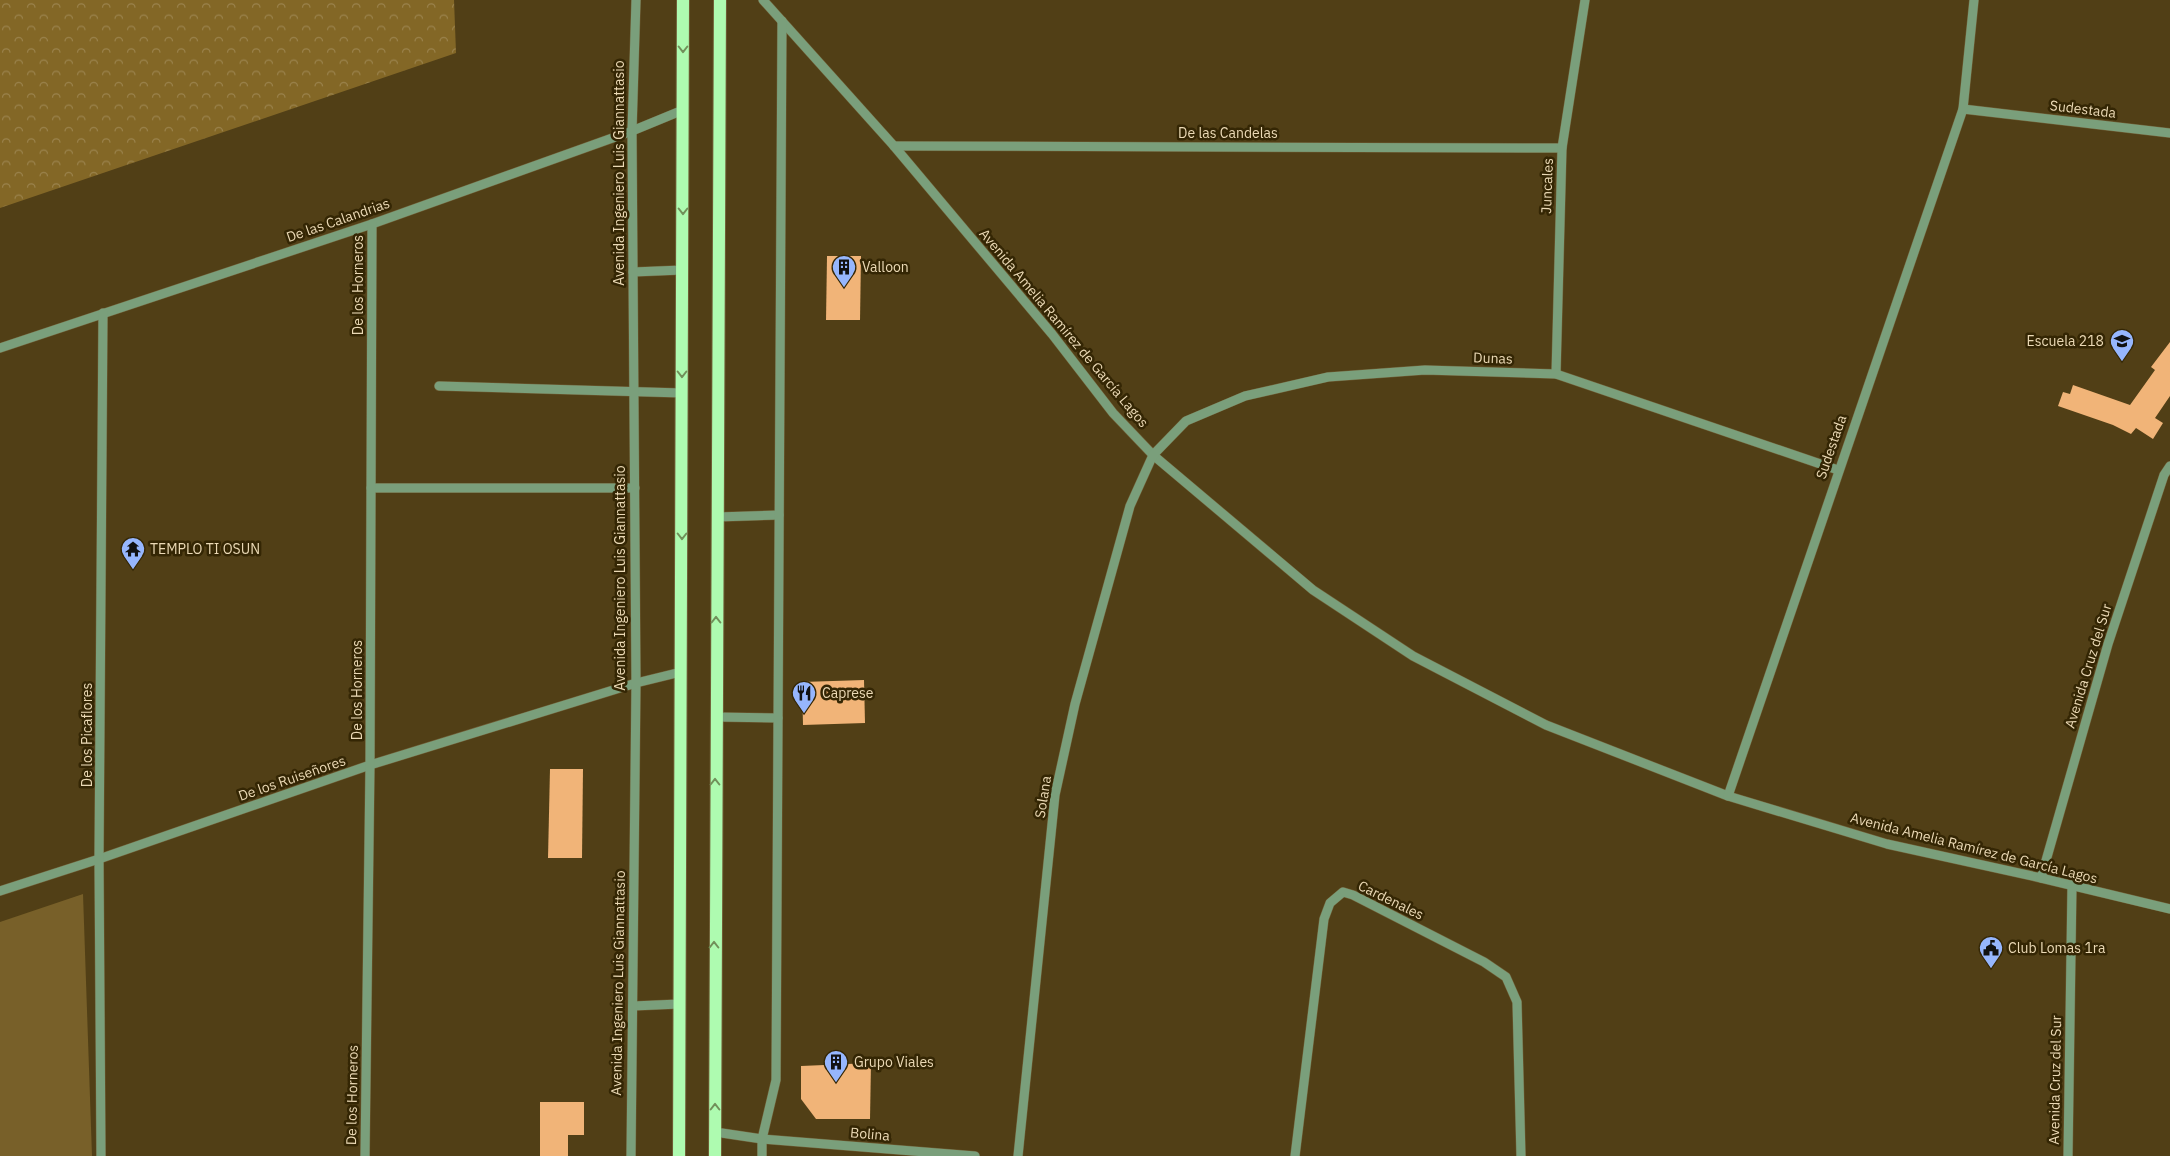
<svg xmlns="http://www.w3.org/2000/svg" width="2170" height="1156" font-family="'IBM Plex Sans',sans-serif">
  <defs>
    <pattern id="forest-crowns" width="20" height="18" patternUnits="userSpaceOnUse" patternTransform="scale(1.25)"><rect width="20" height="18" fill="#836726"/><path d="M2 6a3 3 0 1 1 6 0M12 15a3 3 0 1 1 6 0" fill="none" stroke="#9b834d"/></pattern>
  </defs>
  <rect width="100%" height="100%" fill="#513f16"/>
  <polygon fill="#786029" points="83,894 92,1156 0,1156 0,922"/>
  <polygon fill="url(#forest-crowns)" points="0,0 454,0 456,53 0,208"/>
  <g fill="#f1b478">
    <polygon points="827,256 861,256 860,320 826,320"/>
    <polygon points="2170,342 2170,396 2155,418 2163,423 2153,439 2136,428 2131,434 2113,425 2058,406 2063,392 2070,394 2073,385 2130,405 2155,370 2151,367"/>
    <polygon points="864,680 865,723 803,725 802,682"/>
    <polygon points="550,769 583,769 582,858 548,858"/>
    <polygon points="871,1063 870,1119 816,1119 801,1099 801,1066"/>
    <polygon points="540,1102 584,1102 584,1135 568,1135 568,1156 540,1156"/>
  </g>
  <g fill="none" stroke-linecap="round" stroke-linejoin="round">
    <g stroke="#705e36" stroke-width="10">
      <g id="minor">
        <polyline points="763,0 894,146 1052,334 1113,413 1153,455 1313,590 1413,656 1546,725 1728,796 1887,844 2041,878 2170,909"/>
        <polyline points="1963,109 2170,133"/>
        <polyline points="894,146 1562,148"/>
        <polyline points="633,272 682,270"/>
        <polyline points="0,348 372,224 632,131 683,110"/>
        <polyline points="1556,374 1562,148 1585,0"/>
        <polyline points="439,386 682,393"/>
        <polyline points="371,488 635,488"/>
        <polyline points="717,517 779,515"/>
        <polyline points="716,717 778,718"/>
        <polyline points="1728,796 1963,109 1974,0"/>
        <polyline points="2041,878 2108,644 2164,475 2170,466"/>
        <polyline points="0,891 99,859 370,765 636,683 681,672"/>
        <polyline points="633,1006 679,1004"/>
        <polyline points="715,1132 762,1139 975,1156"/>
        <polyline points="101,1156 99,859 103,313"/>
        <polyline points="365,1156 370,765 372,224"/>
        <polyline points="631,1156 636,683 632,131 636,0"/>
        <polyline points="762,1156 762,1139 776,1080 782,21"/>
        <polyline points="1018,1156 1055,795 1075,704 1130,506 1153,455 1186,421 1245,396 1328,377 1425,370 1556,374 1838,470"/>
        <polyline points="1295,1156 1324,919 1330,903 1343,892 1353,895 1484,962 1506,977 1517,1002 1521,1156"/>
        <polyline points="2068,1156 2072,885"/>
      </g>
    </g>
    <g stroke="#705e36" stroke-width="14">
      <g id="major">
        <polyline points="679,1156 683,0"/>
        <polyline points="715,1156 720,0"/>
      </g>
    </g>
    <use href="#minor" stroke="#7a9f7b" stroke-width="9"/>
    <use href="#major" stroke="#aefbb0" stroke-width="12"/>
  </g>
  <defs><path id="oneway-chevron" d="M-2-3.5L2.5 0L-2 3.5" fill="none" stroke-width="1.6" stroke-linecap="round" stroke-linejoin="round" transform="scale(1.25)"/></defs>
  <g stroke="#71905a">
    <use href="#oneway-chevron" transform="translate(683 49) rotate(90)"/>
    <use href="#oneway-chevron" transform="translate(683 211) rotate(90)"/>
    <use href="#oneway-chevron" transform="translate(682 374) rotate(90)"/>
    <use href="#oneway-chevron" transform="translate(682 536) rotate(90)"/>
    <use href="#oneway-chevron" transform="translate(716 620) rotate(-90)"/>
    <use href="#oneway-chevron" transform="translate(715 782) rotate(-90)"/>
    <use href="#oneway-chevron" transform="translate(714 945) rotate(-90)"/>
    <use href="#oneway-chevron" transform="translate(715 1107) rotate(-90)"/>
  </g>
  <defs>
    <g id="building-pin" transform="scale(1.25)"><path d="M0 17L-7.5 6A9.5 9.5 0 1 1 7.5 6Z" fill="#96b6fd" stroke="#342604"/><path d="M-4-6H4V6H1V3H-1V6H-4ZM-2.5-4.3h1.7v1.8h-1.7ZM.8-4.3h1.7v1.8H.8ZM-2.5-1h1.7V.8h-1.7ZM.8-1h1.7V.8H.8Z" fill="#111"/></g>
    <g id="school-pin" transform="scale(1.25)"><path d="M0 17L-7.5 6A9.5 9.5 0 1 1 7.5 6Z" fill="#96b6fd" stroke="#342604"/><path d="M0-5L7-2L0 1L-7-2ZM-4 1L0 2.5L4 1V4Q0 6-4 4Z" fill="#111"/></g>
    <g id="temple-pin" transform="scale(1.25)"><path d="M0 17L-7.5 6A9.5 9.5 0 1 1 7.5 6Z" fill="#96b6fd" stroke="#342604"/><path d="M0-6L5-2H3V0L6.5 2.5H4V6H1.5V3h-3V6H-4V2.5H-6.5L-3 0V-2H-5Z" fill="#111"/></g>
    <g id="restaurant-pin" transform="scale(1.25)"><path d="M0 17L-7.5 6A9.5 9.5 0 1 1 7.5 6Z" fill="#96b6fd" stroke="#342604"/><path d="M-5-6h1v4h1v-4h1v4h1v-4h1v5L-1.5 .5V6h-2V.5L-5-1ZM5-6V6H3V1.5H1.5Q1.5-4 5-6Z" fill="#111"/></g>
    <g id="civic-pin" transform="scale(1.25)"><path d="M0 17L-7.5 6A9.5 9.5 0 1 1 7.5 6Z" fill="#96b6fd" stroke="#342604"/><path d="M-.6-6.5H3V-4.5H.6V-3L4-1V1h2V6H-6V1h2V-1L-.6-3ZM-1.2 2.5V6h2.4V2.5Z" fill="#111"/></g>
  </defs>
  <g fill-rule="evenodd">
    <use href="#building-pin" x="844" y="267"/>
    <use href="#school-pin" x="2122" y="341"/>
    <use href="#temple-pin" x="133" y="549"/>
    <use href="#restaurant-pin" x="804" y="693"/>
    <use href="#civic-pin" x="1991" y="948"/>
    <use href="#building-pin" x="836" y="1062"/>
  </g>
  <g text-anchor="middle" stroke-width="5" stroke-linejoin="round" paint-order="stroke">
    <g font-size="14" fill="#ebd9b5" stroke="#342604">
      <text transform="translate(2083 109) rotate(7)" y="5">Sudestada</text>
      <text x="1228" y="138">De las Candelas</text>
      <text transform="translate(619 173) rotate(-90)" y="5">Avenida Ingeniero Luis Giannattasio</text>
      <text transform="translate(1547 186) rotate(-88)" y="5">Juncales</text>
      <text transform="translate(338 220) rotate(-19)" y="5">De las Calandrias</text>
      <text transform="translate(358 285) rotate(-90)" y="5">De los Horneros</text>
      <text transform="translate(1064 328) rotate(50)" y="5">Avenida Amelia Ramírez de García Lagos</text>
      <text transform="translate(1493 358) rotate(2)" y="5">Dunas</text>
      <text transform="translate(1831 447) rotate(-71)" y="5">Sudestada</text>
      <text transform="translate(620 578) rotate(-90)" y="5">Avenida Ingeniero Luis Giannattasio</text>
      <text transform="translate(2088 666) rotate(-73)" y="5">Avenida Cruz del Sur</text>
      <text transform="translate(357 690) rotate(-90)" y="5">De los Horneros</text>
      <text transform="translate(87 735) rotate(-90)" y="5">De los Picaflores</text>
      <text transform="translate(292 778) rotate(-19)" y="5">De los Ruiseñores</text>
      <text transform="translate(1043 797) rotate(-81)" y="5">Solana</text>
      <text transform="translate(1974 848) rotate(14)" y="5">Avenida Amelia Ramírez de García Lagos</text>
      <text transform="translate(1391 900) rotate(26)" y="5">Cardenales</text>
      <text transform="translate(618 983) rotate(-89)" y="5">Avenida Ingeniero Luis Giannattasio</text>
      <text transform="translate(2055 1080) rotate(-89)" y="5">Avenida Cruz del Sur</text>
      <text transform="translate(352 1095) rotate(-89)" y="5">De los Horneros</text>
      <text transform="translate(870 1134) rotate(5)" y="5">Bolina</text>
    </g>
    <g font-size="14" fill="#ebd9b5" stroke="#342604" text-anchor="start">
      <text x="862" y="272">Valloon</text>
      <text x="2104" y="346" text-anchor="end">Escuela 218</text>
      <text x="150" y="554">TEMPLO TI OSUN</text>
      <text x="822" y="698">Caprese</text>
      <text x="2008" y="953">Club Lomas 1ra</text>
      <text x="854" y="1067">Grupo Viales</text>
    </g>
  </g>
</svg>
